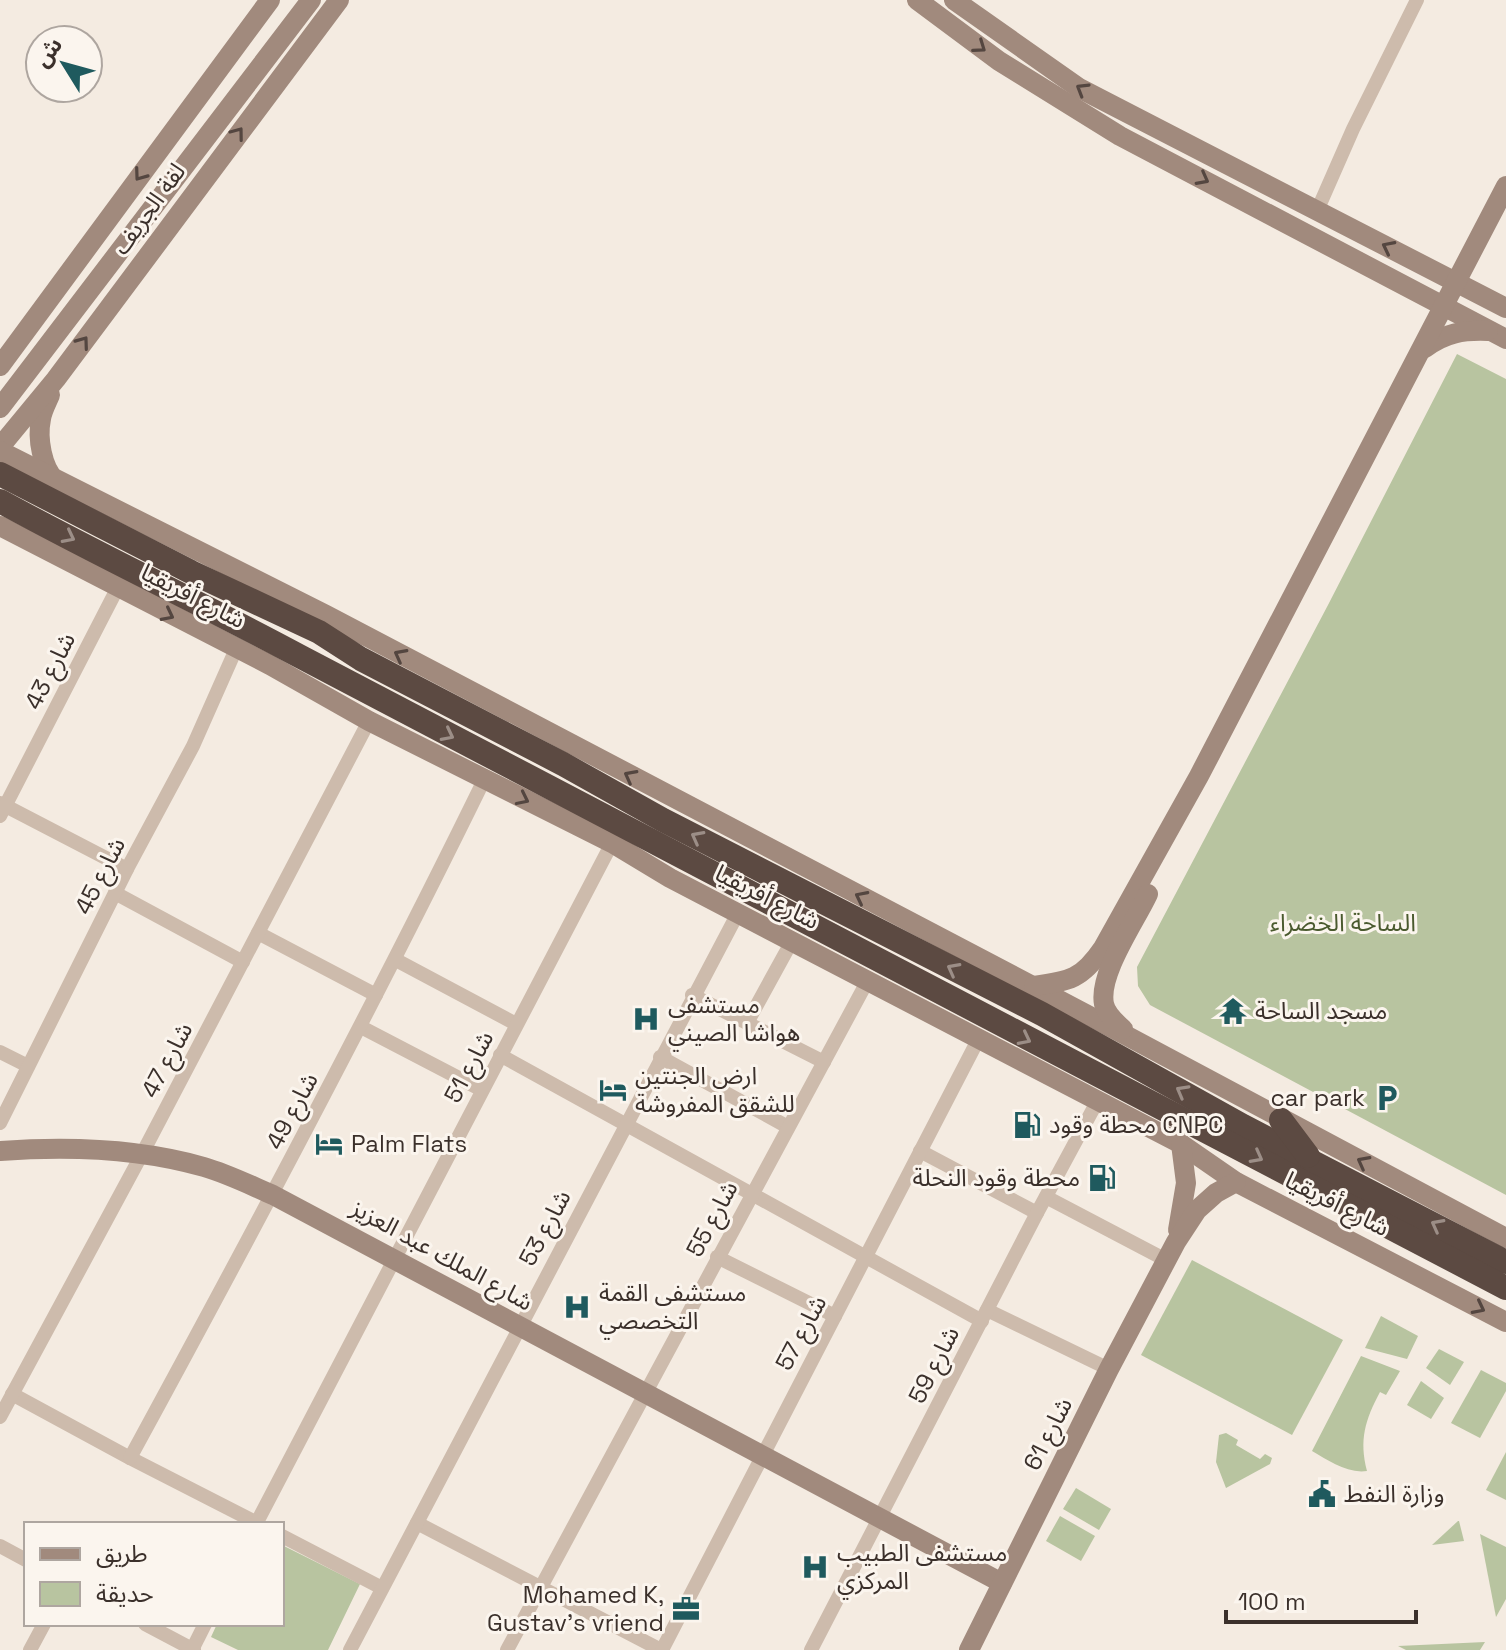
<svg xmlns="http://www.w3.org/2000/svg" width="1506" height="1650" font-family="'Space Grotesk','Noto Sans Arabic',sans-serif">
  <rect width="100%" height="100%" fill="#f4ebe1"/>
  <g fill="#b8c4a0">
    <polygon points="1457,354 1506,379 1506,1195 1150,1005 1138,986 1137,967 1328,605"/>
    <polygon points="1192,1260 1343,1340 1292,1435 1141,1355"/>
    <polygon points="1381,1316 1418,1336 1407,1359 1365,1348"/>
    <polygon points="1439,1349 1464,1362 1450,1385 1426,1368"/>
    <path d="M 1361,1356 L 1400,1371 L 1386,1395 L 1380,1392 C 1365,1420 1359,1440 1367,1471 C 1347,1474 1328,1460 1312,1451 Z"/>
    <polygon points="1481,1370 1506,1383 1506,1391 1480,1438 1451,1423"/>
    <polygon points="1421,1381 1444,1398 1431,1419 1407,1405"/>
    <polygon points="1226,1433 1238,1440 1236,1445 1260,1459 1265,1454 1272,1458 1270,1464 1226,1488 1216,1462 1219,1435"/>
    <polygon points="1506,1452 1506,1500 1486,1490"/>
    <polygon points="1076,1488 1111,1509 1099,1530 1063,1509"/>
    <polygon points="1060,1516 1095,1536 1081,1561 1046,1541"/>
    <polygon points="1459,1521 1464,1541 1432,1545 1458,1521"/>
    <polygon points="1480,1534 1506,1547 1506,1599 1496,1617"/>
    <polygon points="282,1545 360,1584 328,1650 238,1650 211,1637 217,1624 282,1624"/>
    <polygon points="1485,1642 1480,1650 1406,1650 1398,1646"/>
  </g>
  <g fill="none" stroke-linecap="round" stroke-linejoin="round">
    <g stroke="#cdbbac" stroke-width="14">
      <polyline points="1317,211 1353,129 1417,0"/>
      <polyline points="0,803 127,869"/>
      <polyline points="0,816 117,589"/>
      <polyline points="115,893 243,962"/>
      <polyline points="258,933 376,995"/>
      <polyline points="396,960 516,1024"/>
      <polyline points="692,995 824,1062"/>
      <polyline points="747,1023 792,941"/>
      <polyline points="361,1027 482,1090"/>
      <polyline points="0,1052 28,1066"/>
      <polyline points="500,1055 982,1321"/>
      <polyline points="660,1057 788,1127"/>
      <polyline points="0,1123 127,869 193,746 236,649"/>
      <polyline points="920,1151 1037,1213"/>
      <polyline points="1046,1197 1166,1260"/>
      <polyline points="717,1257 835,1316"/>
      <polyline points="987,1310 1109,1369"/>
      <polyline points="12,1394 130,1458 259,1524"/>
      <polyline points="0,1417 142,1154 369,721"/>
      <path d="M 130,1458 C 252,1234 372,1009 484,780"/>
      <polyline points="417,1523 661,1650"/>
      <polyline points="256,1524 612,843"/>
      <polyline points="282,1536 382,1588"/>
      <polyline points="0,1546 26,1560"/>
      <polyline points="145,1624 194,1650"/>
      <polyline points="30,1650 44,1624"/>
      <polyline points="192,1650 205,1624"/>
      <polyline points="350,1650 738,913"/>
      <polyline points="507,1650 868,980"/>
      <polyline points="662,1650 979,1038"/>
      <polyline points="811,1650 1037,1213 1098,1100"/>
    </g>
    <g stroke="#a18a7d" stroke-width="20">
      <polyline points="917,0 999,61 1120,136 1506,339"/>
      <polyline points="954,0 1079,88 1506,308"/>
      <path d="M 1425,348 C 1445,333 1463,330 1488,331"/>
      <polyline points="0,366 270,0"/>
      <path d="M 50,395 C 47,402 42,411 41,419 C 37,438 42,468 56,481"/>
      <polyline points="0,408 311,0"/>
      <polyline points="0,447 56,379 339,0"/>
      <polyline points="0,451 326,615 1084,1013 1506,1238"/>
      <polyline points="0,526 270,665 369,721 612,843 670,878 1181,1144 1236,1182 1506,1322"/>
      <path d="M 1034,986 C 1070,981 1082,979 1103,948 L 1199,776 L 1506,186"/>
      <path d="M 1123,1029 C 1116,1023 1106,1014 1104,1004 C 1098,974 1135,922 1148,894"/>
      <path d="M 0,1151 C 68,1146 138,1148 204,1167 C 228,1174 250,1185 273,1195 L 1002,1583"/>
      <polyline points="1178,1230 1186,1183 1181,1144"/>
      <polyline points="969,1650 1109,1369 1176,1242 1197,1210 1216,1193 1236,1182"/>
    </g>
    <g stroke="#5c4a42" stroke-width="24">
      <polyline points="0,474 191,572 319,632 361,659 563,764 663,820 1042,1014 1243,1126 1506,1262"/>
      <path d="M 0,501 C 100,556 203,604 303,658 C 703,870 1105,1078 1506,1288"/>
      <polyline points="1281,1120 1308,1156"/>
    </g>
  </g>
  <defs><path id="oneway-chevron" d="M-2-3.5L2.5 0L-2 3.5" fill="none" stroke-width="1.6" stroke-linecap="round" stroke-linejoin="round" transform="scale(2)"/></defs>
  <g stroke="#544640">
    <use href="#oneway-chevron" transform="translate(980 47) rotate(35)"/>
    <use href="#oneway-chevron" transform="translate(1082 89) rotate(-149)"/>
    <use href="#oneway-chevron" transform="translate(238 133) rotate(-53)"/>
    <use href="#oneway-chevron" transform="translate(140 175) rotate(126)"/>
    <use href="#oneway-chevron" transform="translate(1203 179) rotate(28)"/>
    <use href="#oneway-chevron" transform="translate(1388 247) rotate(-153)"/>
    <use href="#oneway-chevron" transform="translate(83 342) rotate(-54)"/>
    <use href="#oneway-chevron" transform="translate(168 615) rotate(27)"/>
    <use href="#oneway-chevron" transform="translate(400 655) rotate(-152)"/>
    <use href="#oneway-chevron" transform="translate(630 776) rotate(-152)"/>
    <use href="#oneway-chevron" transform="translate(523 799) rotate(26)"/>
    <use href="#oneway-chevron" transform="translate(861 897) rotate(-153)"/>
    <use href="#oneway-chevron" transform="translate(1363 1162) rotate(-152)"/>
    <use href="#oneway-chevron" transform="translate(1479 1308) rotate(27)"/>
  </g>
  <g stroke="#9c8e87">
    <use href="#oneway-chevron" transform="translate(69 537) rotate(27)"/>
    <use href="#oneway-chevron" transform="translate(448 735) rotate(27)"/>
    <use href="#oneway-chevron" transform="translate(697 837) rotate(-152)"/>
    <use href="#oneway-chevron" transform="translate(953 969) rotate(-152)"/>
    <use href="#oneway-chevron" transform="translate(1025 1039) rotate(27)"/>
    <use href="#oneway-chevron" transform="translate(1182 1091) rotate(-151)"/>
    <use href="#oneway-chevron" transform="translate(1257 1157) rotate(28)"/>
    <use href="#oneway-chevron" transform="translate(1437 1225) rotate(-152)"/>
  </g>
  <defs>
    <g id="temple-bare" transform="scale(2.16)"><path d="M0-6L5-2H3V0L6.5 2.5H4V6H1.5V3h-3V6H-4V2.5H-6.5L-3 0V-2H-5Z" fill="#1f5a5e" stroke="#fbf5ee" stroke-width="2.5" paint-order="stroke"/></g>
    <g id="hospital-bare" transform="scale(2.16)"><path d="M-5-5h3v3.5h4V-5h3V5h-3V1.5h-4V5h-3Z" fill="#1f5a5e" stroke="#fbf5ee" stroke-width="2.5" paint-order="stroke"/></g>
    <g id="hotel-bare" transform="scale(2.16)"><path d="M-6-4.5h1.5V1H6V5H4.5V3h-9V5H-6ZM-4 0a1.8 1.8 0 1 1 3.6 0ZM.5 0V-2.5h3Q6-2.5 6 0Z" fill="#1f5a5e" stroke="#fbf5ee" stroke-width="2.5" paint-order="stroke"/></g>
    <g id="parking-bare" transform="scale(2.16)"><path d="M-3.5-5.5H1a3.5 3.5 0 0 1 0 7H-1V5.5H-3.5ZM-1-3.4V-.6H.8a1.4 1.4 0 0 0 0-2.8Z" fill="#1f5a5e" stroke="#fbf5ee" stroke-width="2.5" paint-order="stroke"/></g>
    <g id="fuel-bare" transform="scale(2.16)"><path d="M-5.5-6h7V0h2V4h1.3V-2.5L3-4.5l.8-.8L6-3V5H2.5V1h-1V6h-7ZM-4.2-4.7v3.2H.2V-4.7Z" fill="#1f5a5e" stroke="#fbf5ee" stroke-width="2.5" paint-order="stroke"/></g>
    <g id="civic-bare" transform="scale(2.16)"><path d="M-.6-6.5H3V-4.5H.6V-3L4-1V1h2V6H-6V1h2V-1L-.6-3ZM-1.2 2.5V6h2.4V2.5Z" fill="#1f5a5e" stroke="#fbf5ee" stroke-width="2.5" paint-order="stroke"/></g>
    <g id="office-bare" transform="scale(2.16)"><path d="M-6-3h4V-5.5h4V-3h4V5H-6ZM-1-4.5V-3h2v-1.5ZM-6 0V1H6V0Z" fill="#1f5a5e" stroke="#fbf5ee" stroke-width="2.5" paint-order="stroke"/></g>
  </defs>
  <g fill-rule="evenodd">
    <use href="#temple-bare" x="1233" y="1011"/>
    <use href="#hospital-bare" x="646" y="1019"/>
    <use href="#hotel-bare" x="613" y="1090"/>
    <use href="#parking-bare" x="1387" y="1098"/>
    <use href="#fuel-bare" x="1027" y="1125"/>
    <use href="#hotel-bare" x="329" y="1144"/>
    <use href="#fuel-bare" x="1102" y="1178"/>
    <use href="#hospital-bare" x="577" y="1307"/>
    <use href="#civic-bare" x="1322" y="1494"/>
    <use href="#hospital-bare" x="815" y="1567"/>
    <use href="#office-bare" x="686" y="1609"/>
  </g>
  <g text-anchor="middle" stroke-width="6" stroke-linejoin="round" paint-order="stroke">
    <g font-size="24" fill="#3b302b" stroke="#fbf5ee">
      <text transform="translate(149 209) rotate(-54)" y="8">لفة الجريف</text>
      <text transform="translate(193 596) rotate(27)" y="8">شارع أفريقيا</text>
      <text transform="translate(50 671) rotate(-63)" y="8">شارع 43</text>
      <text transform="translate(100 876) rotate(-63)" y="8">شارع 45</text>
      <text transform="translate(767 897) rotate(27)" y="8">شارع أفريقيا</text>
      <text transform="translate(167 1060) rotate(-62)" y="8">شارع 47</text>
      <text transform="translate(469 1067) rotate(-62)" y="8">شارع 51</text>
      <text transform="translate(292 1111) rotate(-62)" y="8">شارع 49</text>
      <text transform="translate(1337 1204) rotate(27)" y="8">شارع أفريقيا</text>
      <text transform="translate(712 1219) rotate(-62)" y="8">شارع 55</text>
      <text transform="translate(545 1228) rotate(-62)" y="8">شارع 53</text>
      <text transform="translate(442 1255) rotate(29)" y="8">شارع الملك عبد العزيز</text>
      <text transform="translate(801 1333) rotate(-62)" y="8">شارع 57</text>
      <text transform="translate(934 1365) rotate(-63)" y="8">شارع 59</text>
      <text transform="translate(1048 1434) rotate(-63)" y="8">شارع 61</text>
    </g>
    <g font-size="24" fill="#4a5a2e" stroke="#fbf5ee">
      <text x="1343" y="931">الساحة الخضراء</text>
    </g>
    <g font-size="24" fill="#3b302b" stroke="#fbf5ee" text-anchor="start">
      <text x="668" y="1013">مستشفى<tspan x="668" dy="28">هواشا الصيني</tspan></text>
      <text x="1255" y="1019">مسجد الساحة</text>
      <text x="635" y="1084">ارض الجنتين<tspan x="635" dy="28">للشقق المفروشة</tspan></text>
      <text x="1365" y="1106" text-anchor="end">car park</text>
      <text x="1049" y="1133">محطة وقود CNPC</text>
      <text x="351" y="1152">Palm Flats</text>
      <text x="1080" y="1186" text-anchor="end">محطة وقود النحلة</text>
      <text x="599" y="1301">مستشفى القمة<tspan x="599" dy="28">التخصصي</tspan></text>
      <text x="1344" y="1502">وزارة النفط</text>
      <text x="837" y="1561">مستشفى الطبيب<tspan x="837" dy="28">المركزي</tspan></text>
      <text x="664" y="1603" text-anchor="end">Mohamed K,<tspan x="664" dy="28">Gustav’s vriend</tspan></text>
    </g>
  </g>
  <rect x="24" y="1522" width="260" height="104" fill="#fbf5ee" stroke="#aea6a0" stroke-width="2"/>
  <rect x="40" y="1548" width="40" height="12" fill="#a18a7d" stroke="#aea6a0" stroke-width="2"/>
  <text x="96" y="1562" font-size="24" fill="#3b302b">طريق</text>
  <rect x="40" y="1582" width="40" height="24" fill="#b8c4a0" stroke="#aea6a0" stroke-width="2"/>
  <text x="96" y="1602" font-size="24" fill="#3b302b">حديقة</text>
  <g transform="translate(64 64) rotate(307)"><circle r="38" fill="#fbf5ee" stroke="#aea6a0" stroke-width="2"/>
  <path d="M0-6L14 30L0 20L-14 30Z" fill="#1f5a5e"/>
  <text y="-12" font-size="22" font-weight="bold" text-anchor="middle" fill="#3b302b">ش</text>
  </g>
  <path d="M1226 1610v12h190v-12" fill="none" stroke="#3b302b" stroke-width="4"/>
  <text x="1238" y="1610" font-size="24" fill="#3b302b" stroke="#fbf5ee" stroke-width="6" paint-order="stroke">100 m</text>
</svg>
